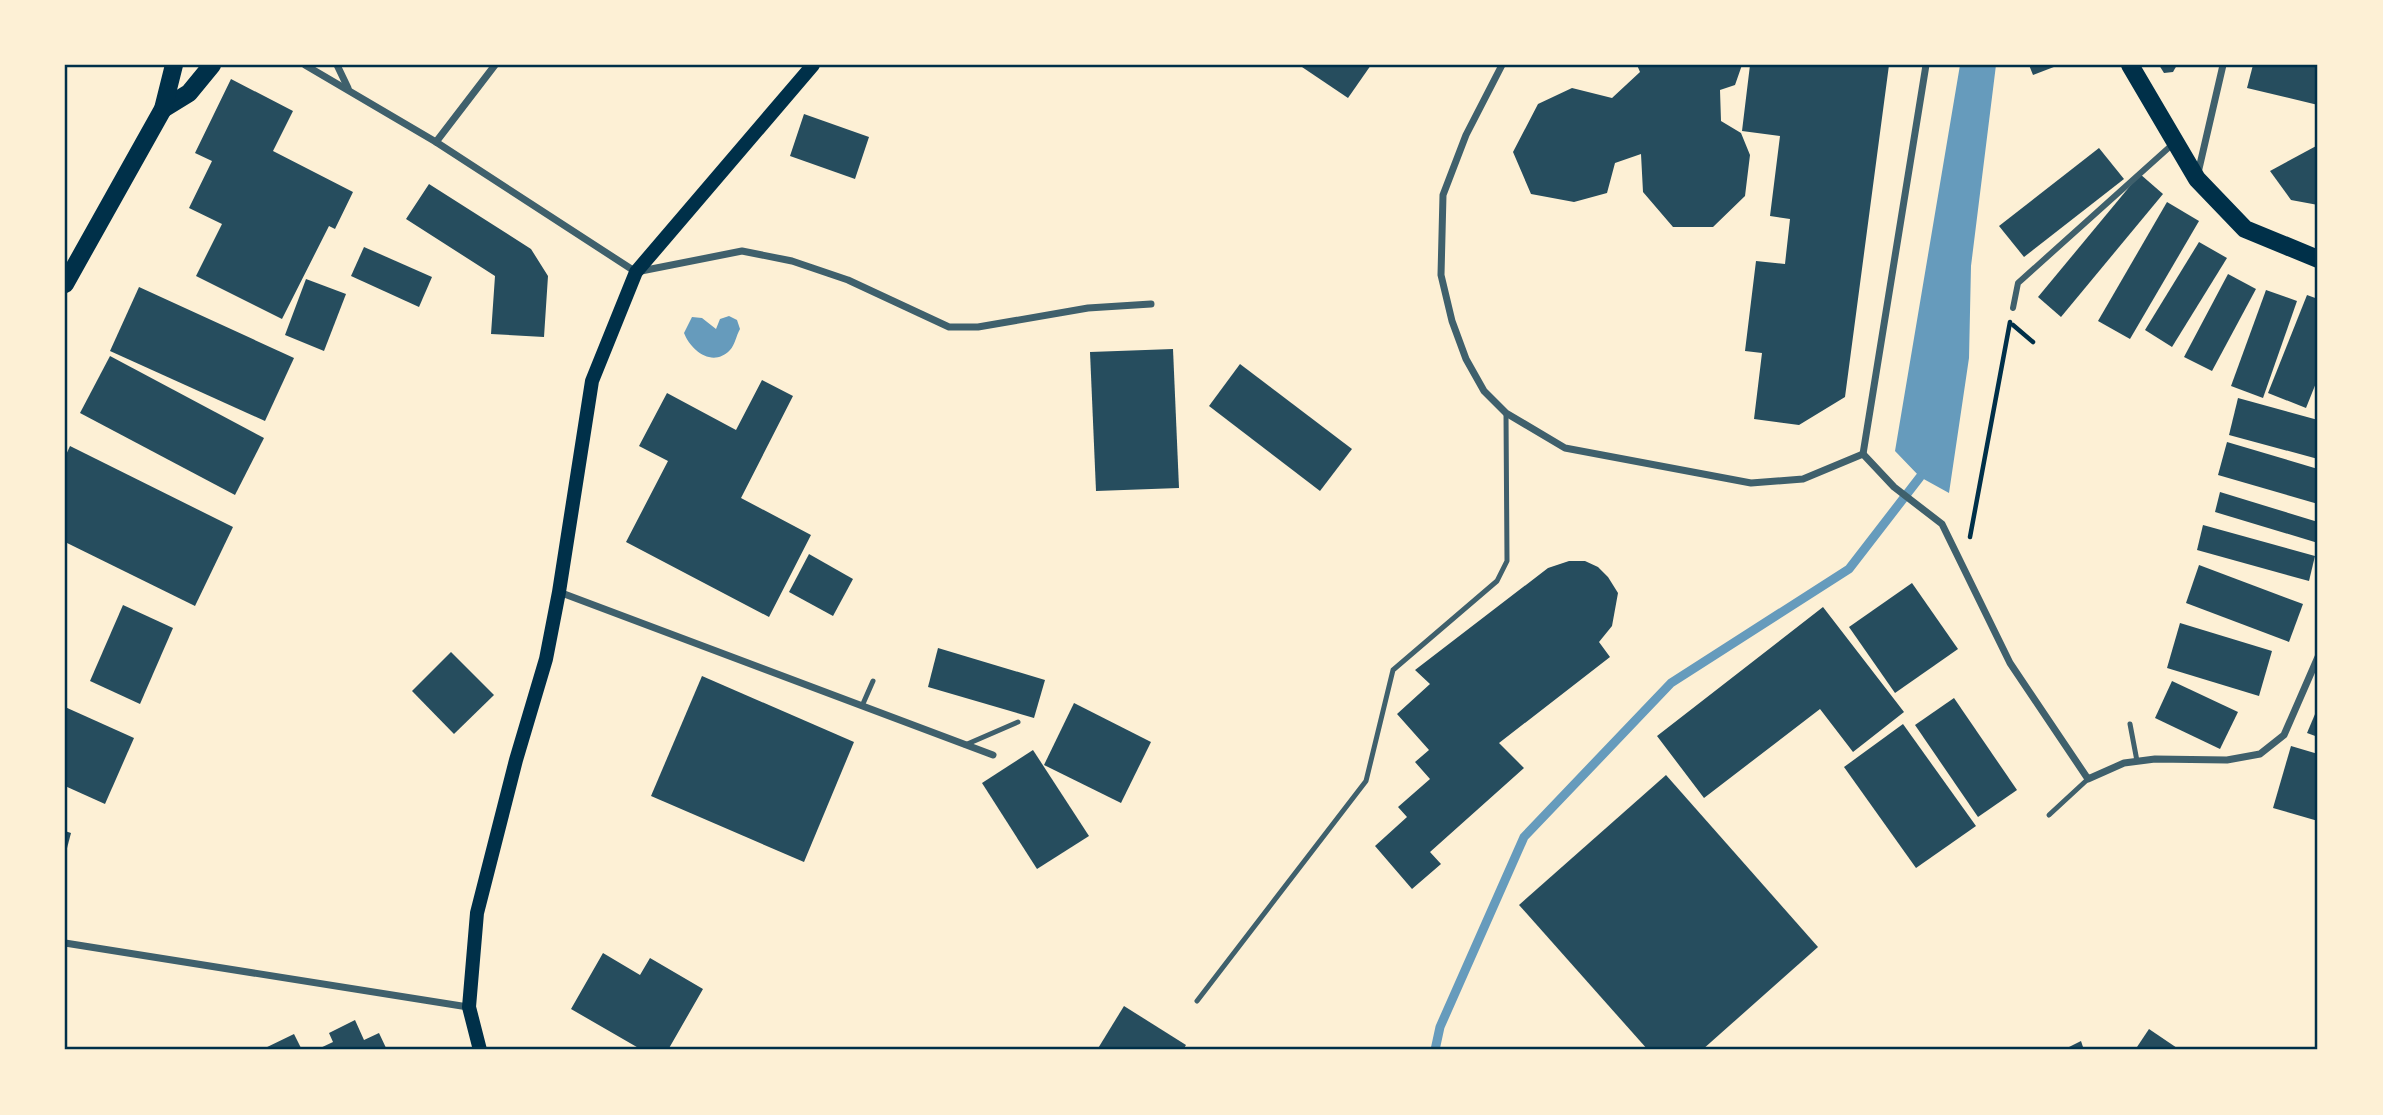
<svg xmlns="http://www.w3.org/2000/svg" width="2383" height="1115" font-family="'DejaVu Sans',sans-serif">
  <rect width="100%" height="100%" fill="#fdf0d5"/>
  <g fill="#669bbc">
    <polygon points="1960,65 1996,65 1971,266 1969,358 1949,493 1920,477 1895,451"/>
    <path d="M 729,316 L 737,320 L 740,329 C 736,336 735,345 730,350 C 713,368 691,351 684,333 L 692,317 L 702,318 L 716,329 L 720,319 Z"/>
  </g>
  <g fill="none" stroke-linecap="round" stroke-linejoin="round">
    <polyline stroke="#669bbc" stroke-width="9" points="1435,1050 1440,1027 1524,837 1671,683 1849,569 1920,477"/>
  </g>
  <g fill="#264d5e">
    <polygon points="1299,65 1371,65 1348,98"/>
    <polygon points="1637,65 1742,65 1735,85 1720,90 1721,121 1741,133 1750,155 1745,196 1713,227 1673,227 1643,192 1641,154 1615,163 1607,193 1574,202 1531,194 1513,152 1538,104 1572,88 1612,98 1640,72"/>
    <polygon points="1750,65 1889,65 1845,397 1799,425 1754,419 1762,353 1745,351 1756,261 1785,264 1790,219 1770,216 1780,136 1742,131"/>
    <polygon points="2029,65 2059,65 2033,75"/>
    <polygon points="2159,65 2177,65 2173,72 2164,73"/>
    <polygon points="2253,65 2318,65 2318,105 2247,88"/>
    <polygon points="231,79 293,111 273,151 353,192 335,229 329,226 282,319 196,276 222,224 189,208 212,161 195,153"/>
    <polygon points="804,114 869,137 855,179 790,156"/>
    <polygon points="2318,145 2318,205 2291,200 2270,171"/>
    <polygon points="2099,148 2124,179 2024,257 1999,226"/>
    <polygon points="2140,174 2163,194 2061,317 2038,297"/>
    <polygon points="429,184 531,249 548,276 544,337 491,334 495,276 406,219"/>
    <polygon points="2167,202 2199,221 2130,339 2098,321"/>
    <polygon points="2199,242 2227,258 2172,347 2145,330"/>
    <polygon points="364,247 432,277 419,307 351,276"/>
    <polygon points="2228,274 2256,289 2212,371 2184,357"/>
    <polygon points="306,279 346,294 324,351 285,335"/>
    <polygon points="139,287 294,358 265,421 110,351"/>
    <polygon points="2266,290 2297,301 2263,398 2231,386"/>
    <polygon points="2307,295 2318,299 2318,378 2306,408 2268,393"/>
    <polygon points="1173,349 1179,488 1096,491 1090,352"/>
    <polygon points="110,356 264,438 235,495 80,413"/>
    <polygon points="1240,364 1352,449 1320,491 1209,406"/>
    <polygon points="762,380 793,396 741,498 811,535 769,617 626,542 668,461 639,446 667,393 736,430"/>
    <polygon points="2238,398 2318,420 2318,459 2229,435"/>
    <polygon points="2227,442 2318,469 2318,504 2218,475"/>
    <polygon points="70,446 233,527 195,606 65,542 65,457"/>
    <polygon points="2220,492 2318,522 2318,543 2215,512"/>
    <polygon points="2203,525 2315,556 2309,581 2197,550"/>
    <polygon points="809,554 853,579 833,616 789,592"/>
    <polygon points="1569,561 1585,561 1598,567 1608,577 1618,593 1612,626 1599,642 1610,657 1499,743 1524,768 1430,852 1441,864 1412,889 1375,846 1407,817 1398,807 1430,779 1415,762 1429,750 1397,714 1430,684 1415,670 1548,568"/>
    <polygon points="2199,565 2303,604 2289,642 2186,603"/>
    <polygon points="1912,583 1958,649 1895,693 1849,627"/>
    <polygon points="123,605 173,628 140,704 90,681"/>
    <polygon points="1823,607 1904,712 1853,752 1820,709 1704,798 1657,736"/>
    <polygon points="2180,623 2272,651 2259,696 2167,668"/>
    <polygon points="938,648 1045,680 1034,718 928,687"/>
    <polygon points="451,652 494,695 454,734 412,691"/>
    <polygon points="702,676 854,742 804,862 651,796"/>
    <polygon points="2172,681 2238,712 2220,749 2155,718"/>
    <polygon points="1954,698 2017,790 1978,817 1915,725"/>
    <polygon points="1074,703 1151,742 1121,803 1044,765"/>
    <polygon points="65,707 134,738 105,804 65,786"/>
    <polygon points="2318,707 2318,737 2307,733"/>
    <polygon points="1903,724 1976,826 1916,868 1844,767"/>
    <polygon points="2291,746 2318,754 2318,821 2273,808"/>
    <polygon points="1033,750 1089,836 1037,869 982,783"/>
    <polygon points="1666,775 1818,947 1702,1050 1648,1050 1519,905"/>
    <polygon points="65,831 71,833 66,852 65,852"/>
    <polygon points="603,953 640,975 650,958 703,989 668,1050 642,1050 571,1009"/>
    <polygon points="1124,1006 1186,1045 1183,1050 1097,1050"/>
    <polygon points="355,1020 364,1040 379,1033 387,1050 316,1050 333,1042 329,1033"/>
    <polygon points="2149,1029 2180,1050 2135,1050"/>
    <polygon points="294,1034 302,1050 261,1050"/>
    <polygon points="2081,1041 2084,1050 2063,1050"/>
  </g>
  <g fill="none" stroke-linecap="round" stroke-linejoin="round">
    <g stroke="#003049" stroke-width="4.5">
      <polyline points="2013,325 2033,342"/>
      <polyline points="1970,537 2010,322"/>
    </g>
    <g stroke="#3f606c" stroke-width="5">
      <polyline points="862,706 873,681"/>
      <polyline points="2130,724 2137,761"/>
      <polyline points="965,745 1018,722"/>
      <polyline points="2049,815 2088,779"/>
      <polyline points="1197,1001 1366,781 1393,670 1497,581 1507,561 1506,413"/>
    </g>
    <polyline stroke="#3f606c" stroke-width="6" points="2013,308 2018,283 2174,143"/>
    <g stroke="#3f606c" stroke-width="7">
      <polyline points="305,65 436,142 636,272 742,251 792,261 848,280 949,327 978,327 1088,308 1151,304"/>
      <polyline points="337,65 348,88"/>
      <polyline points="1502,65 1466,135 1443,195 1441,275 1452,321 1466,359 1484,391 1506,413 1565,448 1751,483 1803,479 1863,454"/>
      <polyline points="436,142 495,65"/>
      <polyline points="2198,173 2223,65"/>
      <polyline points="1863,454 1894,487 1942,524 2010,663 2088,779 2124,763 2155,759 2227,760 2260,754 2284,735 2318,657"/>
      <polyline points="1863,454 1926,65"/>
      <polyline points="559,592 993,755"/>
      <polyline points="65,943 468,1007"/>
    </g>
    <polyline stroke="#003049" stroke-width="14" points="480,1050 469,1007 477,913 516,760 546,659 559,592 592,381 636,272 813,65"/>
    <g stroke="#003049" stroke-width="18">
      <polyline points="2130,65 2197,179 2245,229 2318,259"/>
      <polyline points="163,109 189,93 212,65"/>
      <polyline points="65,284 163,109 174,65"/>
    </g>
  </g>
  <rect width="2383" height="1115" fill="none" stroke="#fdf0d5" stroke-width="133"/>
  <rect x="66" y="66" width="2250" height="982" fill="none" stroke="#003049" stroke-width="2.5"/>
</svg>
